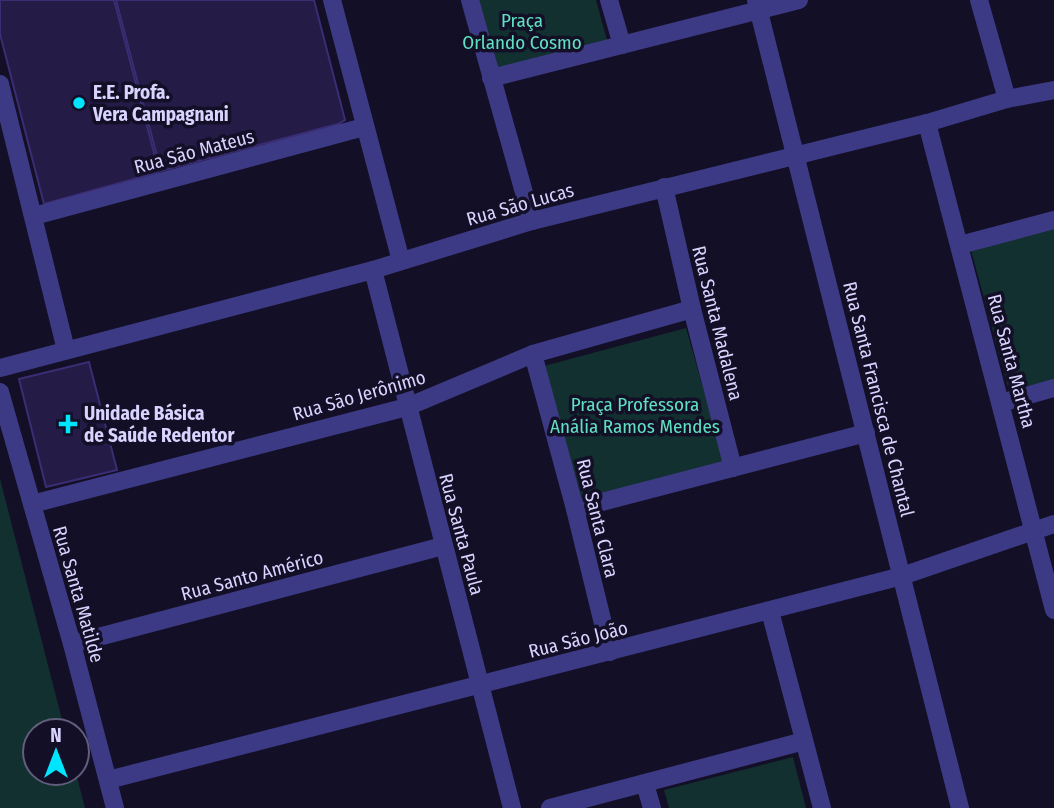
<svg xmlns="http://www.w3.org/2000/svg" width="1054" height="808" font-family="'Fira Sans Condensed',sans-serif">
  <rect width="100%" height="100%" fill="#130f26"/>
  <g fill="#12302f">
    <polygon points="477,0 596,0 607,40 497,71"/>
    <polygon points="1054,228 1054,379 1009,391 971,250"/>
    <polygon points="686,328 725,465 581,501 544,366"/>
    <polygon points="0,479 65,731 35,731 35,773 76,773 85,808 0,808"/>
    <polygon points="793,757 806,808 669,808 664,790"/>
  </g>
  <g fill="#241b47" stroke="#3b2d73" stroke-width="2">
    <polygon points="0,0 114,0 159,172 44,204 0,34"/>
    <polygon points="116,0 314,0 345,120 338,124 161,171"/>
    <polygon points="89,362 117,470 46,487 19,379"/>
  </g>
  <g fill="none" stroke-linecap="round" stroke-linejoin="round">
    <g stroke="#3d3a85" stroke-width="18">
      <polyline points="332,0 401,261"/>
      <polyline points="470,0 532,221"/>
      <polyline points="609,0 622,45"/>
      <polyline points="756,0 960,808"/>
      <polyline points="979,0 1007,99"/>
      <polyline points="491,78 799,0"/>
      <polyline points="0,84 66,350"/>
      <polyline points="927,123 1054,610"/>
      <polyline points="664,187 692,309 733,468"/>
      <polyline points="34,216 364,127"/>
      <polyline points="960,245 1054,220"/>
      <polyline points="373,270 512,808"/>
      <polyline points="533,354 575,509 610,652"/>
      <polyline points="0,368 373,270 532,221 927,123 1007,99 1054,90"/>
      <polyline points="0,392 72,644 115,808"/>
      <polyline points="1001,403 1054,388"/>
      <polyline points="32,504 407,407 533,354 692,309"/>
      <polyline points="575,509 866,433"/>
      <polyline points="770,611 822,808"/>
      <polyline points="72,644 443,546"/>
      <polyline points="108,780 902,576 1054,524"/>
      <polyline points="645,784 652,808"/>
      <polyline points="550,808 804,741"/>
    </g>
  </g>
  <g fill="#00e5ff" stroke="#130f26" stroke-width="2.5">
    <circle cx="79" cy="103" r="7"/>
    <path d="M64.5 413.5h7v7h7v7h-7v7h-7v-7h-7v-7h7z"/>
  </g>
  <g text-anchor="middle" stroke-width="7" stroke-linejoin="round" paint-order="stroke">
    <g font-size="19" fill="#5fe0c0" stroke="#130f26">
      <text x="522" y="27">Praça<tspan x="522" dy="22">Orlando Cosmo</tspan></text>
      <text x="635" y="411">Praça Professora<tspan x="635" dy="22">Anália Ramos Mendes</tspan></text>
    </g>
    <g font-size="19" font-weight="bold" fill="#d9d4ff" stroke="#130f26" text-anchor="start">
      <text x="93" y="99">E.E. Profa.<tspan x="93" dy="22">Vera Campagnani</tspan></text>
      <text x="84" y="420">Unidade Básica<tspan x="84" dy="22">de Saúde Redentor</tspan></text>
    </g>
    <g font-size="19" fill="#d9d4ff" stroke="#130f26">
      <text transform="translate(194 151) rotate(-15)" y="7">Rua São Mateus</text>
      <text transform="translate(520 204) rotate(-16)" y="7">Rua São Lucas</text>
      <text transform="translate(718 323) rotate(76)" y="7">Rua Santa Madalena</text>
      <text transform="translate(1012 361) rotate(75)" y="7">Rua Santa Martha</text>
      <text transform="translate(359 395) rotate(-16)" y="7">Rua São Jerônimo</text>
      <text transform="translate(879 399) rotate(76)" y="7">Rua Santa Francisca de Chantal</text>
      <text transform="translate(598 518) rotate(76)" y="7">Rua Santa Clara</text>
      <text transform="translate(462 534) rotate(75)" y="7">Rua Santa Paula</text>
      <text transform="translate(252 575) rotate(-15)" y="7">Rua Santo Américo</text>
      <text transform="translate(79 594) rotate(74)" y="7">Rua Santa Matilde</text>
      <text transform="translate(578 639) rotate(-14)" y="7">Rua São João</text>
    </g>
  </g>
  <g transform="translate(56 752)"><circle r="33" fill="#130f26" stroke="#625e7d" stroke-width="2"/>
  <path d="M0-5L12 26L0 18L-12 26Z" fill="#00e5ff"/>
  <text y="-10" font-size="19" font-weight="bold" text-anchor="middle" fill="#d9d4ff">N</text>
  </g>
</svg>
